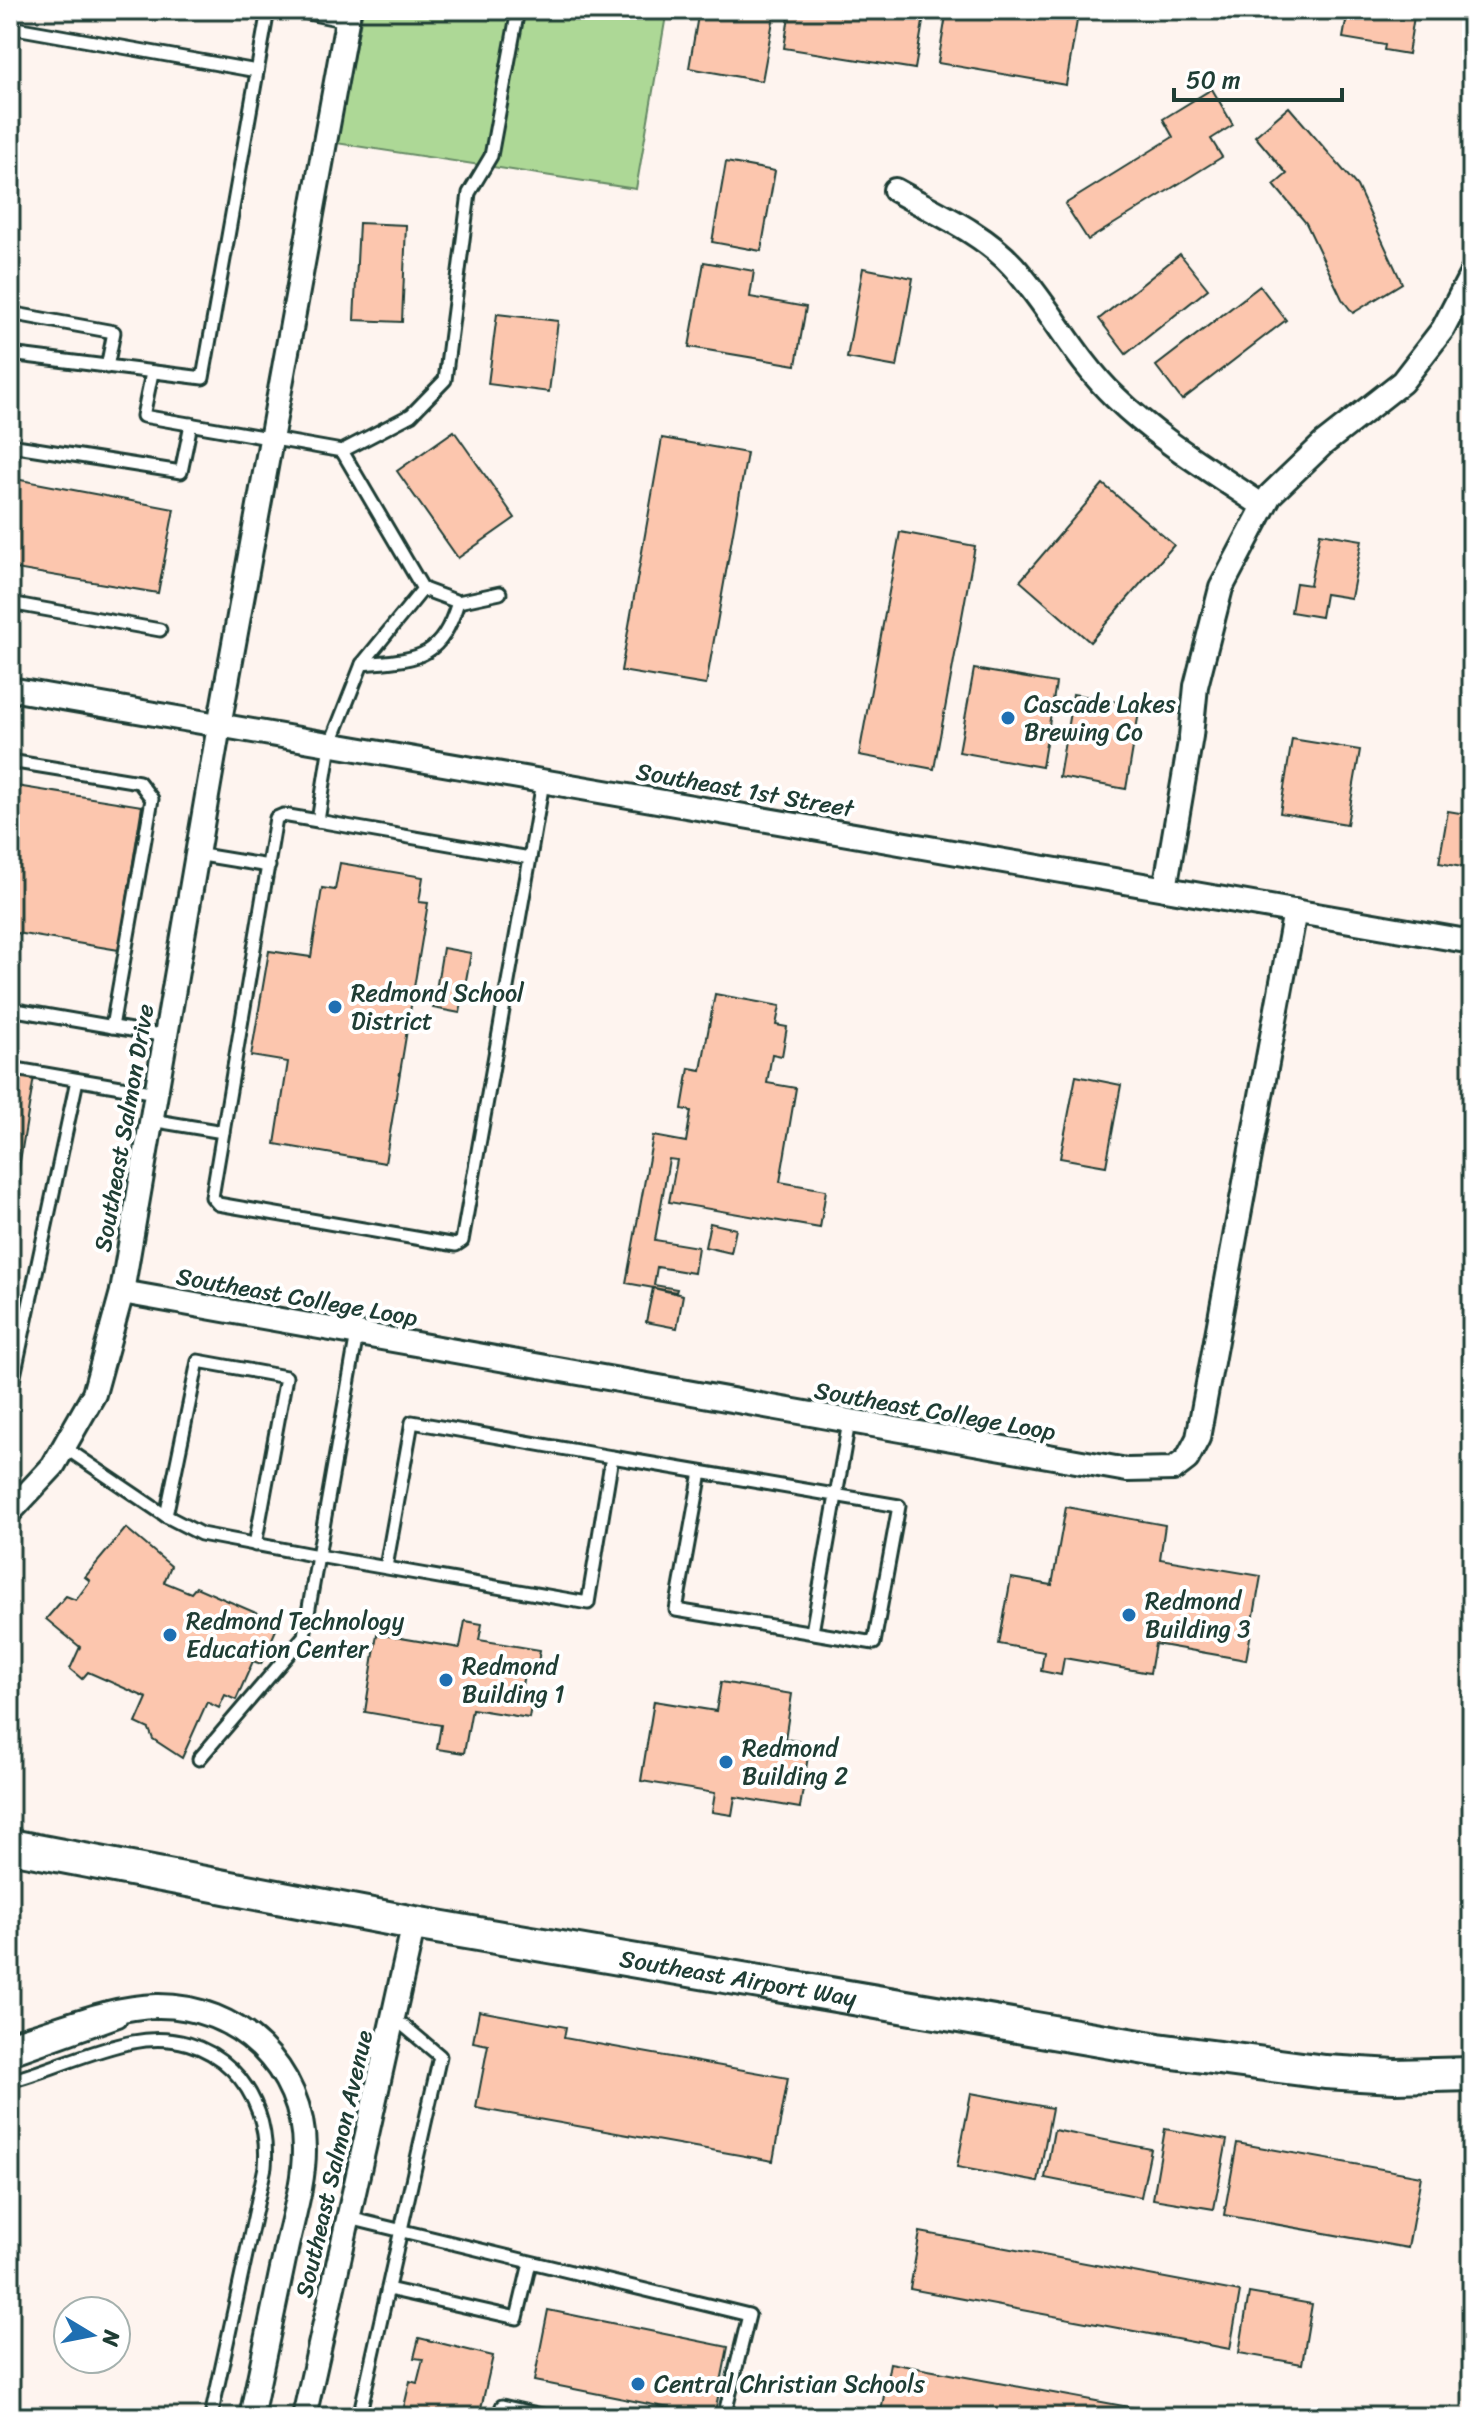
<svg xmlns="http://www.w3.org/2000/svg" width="1482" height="2427" font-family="Sriracha,sans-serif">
  <rect width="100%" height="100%" fill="#fef4ef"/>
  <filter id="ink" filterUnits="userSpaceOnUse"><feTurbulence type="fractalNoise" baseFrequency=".0125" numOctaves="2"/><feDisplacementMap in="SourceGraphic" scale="16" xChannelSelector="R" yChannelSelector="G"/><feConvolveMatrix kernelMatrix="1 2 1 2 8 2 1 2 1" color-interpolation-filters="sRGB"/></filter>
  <g filter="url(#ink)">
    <polygon fill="#add896" stroke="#668a65" stroke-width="2" points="363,10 667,10 636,189 336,143"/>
    <g fill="#fcc6ae" stroke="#1f3d34" stroke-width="2">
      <polygon points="699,10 775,10 762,81 689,68"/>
      <polygon points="790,10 925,10 915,69 784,48"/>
      <polygon points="947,10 1050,10 1078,15 1066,85 938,63"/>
      <polygon points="1348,10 1415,10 1408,54 1384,50 1385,45 1343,38"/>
      <polygon points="1212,89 1233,125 1211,139 1222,157 1088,240 1065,204 1173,137 1163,119"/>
      <polygon points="1289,107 1357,186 1402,283 1353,313 1342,299 1306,223 1274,185 1287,174 1255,136"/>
      <polygon points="726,162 775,171 761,251 712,242"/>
      <polygon points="359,223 406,225 402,322 354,320"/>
      <polygon points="1180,254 1208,289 1126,354 1099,319"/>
      <polygon points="704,262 754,271 750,297 806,307 796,365 689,347"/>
      <polygon points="863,268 913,278 897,367 847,358"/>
      <polygon points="1260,286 1286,320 1182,400 1156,366"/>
      <polygon points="497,314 558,321 549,392 488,384"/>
      <polygon points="454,431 515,518 458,558 397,471"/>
      <polygon points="662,438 747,453 706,685 621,671"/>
      <polygon points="10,478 174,509 158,593 10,568"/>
      <polygon points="1103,484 1174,545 1090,642 1020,581"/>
      <polygon points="900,532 975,546 934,769 859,755"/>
      <polygon points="1320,533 1362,540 1351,598 1325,594 1321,617 1291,612 1296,583 1310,585"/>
      <polygon points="974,669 1056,683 1042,767 959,752"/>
      <polygon points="1073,694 1140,706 1126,789 1059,777"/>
      <polygon points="1292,739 1360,750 1347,824 1280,813"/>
      <polygon points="10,785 142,806 119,950 10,932"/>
      <polygon points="1448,811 1472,815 1468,868 1439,863"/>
      <polygon points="340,863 423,877 419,902 428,903 385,1163 275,1144 288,1062 251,1056 269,951 311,957 322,888 335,890"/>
      <polygon points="443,948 471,953 460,1013 433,1008"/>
      <polygon points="715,994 780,1006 776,1025 787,1027 782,1056 772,1054 767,1083 796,1088 780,1182 826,1190 820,1228 669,1202 677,1160 669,1159 655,1240 698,1247 694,1273 657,1267 654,1285 677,1289 676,1292 626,1283 653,1136 686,1142 691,1111 682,1109 689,1068 701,1070"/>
      <polygon points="10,1073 34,1077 10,1221"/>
      <polygon points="1076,1076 1121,1085 1106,1166 1060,1158"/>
      <polygon points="710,1223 736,1229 731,1253 705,1247"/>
      <polygon points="653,1288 683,1295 677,1328 646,1322"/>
      <polygon points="1066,1507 1165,1525 1160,1559 1261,1576 1246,1660 1155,1644 1150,1673 1064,1658 1061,1675 1041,1671 1044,1652 999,1644 1011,1578 1052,1585"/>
      <polygon points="126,1528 171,1566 164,1582 191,1593 196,1587 279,1623 261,1664 253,1661 236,1700 225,1695 219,1708 207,1702 182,1758 153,1739 149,1729 136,1723 147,1698 88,1672 82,1679 70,1669 80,1647 46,1619 66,1596 76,1600 90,1581 85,1577"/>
      <polygon points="465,1621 482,1624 479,1640 540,1650 537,1669 525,1667 521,1692 533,1694 529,1718 472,1709 464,1753 437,1749 441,1725 365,1712 377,1634 460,1648"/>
      <polygon points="721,1682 792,1694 785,1739 810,1743 800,1808 735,1797 732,1815 712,1812 715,1793 641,1781 654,1701 716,1711"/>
      <polygon points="479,2011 566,2027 564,2038 788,2078 773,2161 476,2108 488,2045 473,2042"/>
      <polygon points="971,2093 1052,2108 1038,2182 957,2167"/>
      <polygon points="1165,2129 1227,2140 1214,2209 1153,2199"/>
      <polygon points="1054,2130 1151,2149 1141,2197 1045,2178"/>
      <polygon points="1237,2143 1421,2176 1408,2248 1224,2215"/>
      <polygon points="920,2232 1240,2292 1230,2349 910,2289"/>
      <polygon points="1249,2293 1312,2304 1302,2364 1239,2353"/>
      <polygon points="548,2310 728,2347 714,2417 534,2381"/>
      <polygon points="419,2338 493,2356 479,2417 413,2417 415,2409 404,2407 410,2381 417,2383 423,2359 414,2358"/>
      <polygon points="890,2363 1183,2417 880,2417"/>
    </g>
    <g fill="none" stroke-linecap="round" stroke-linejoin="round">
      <g stroke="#1f3d34" stroke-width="17">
        <g id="service">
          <polyline points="293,10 347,21"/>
          <polyline points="10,27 257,71"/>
          <polyline points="10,313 114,332 107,367"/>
          <polyline points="10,354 203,378 268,10"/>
          <polyline points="152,373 143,416 342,451 411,415 445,380 469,193 491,156 518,10"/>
          <polyline points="10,445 181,472 191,424"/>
          <polyline points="423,589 458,602 500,593"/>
          <polyline points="10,603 160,630"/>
          <path d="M 362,664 C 417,659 440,661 458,602"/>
          <polyline points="10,761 139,782 152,799 112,1027"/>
          <polyline points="318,821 530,858 543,782"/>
          <polyline points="196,854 269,866"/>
          <polyline points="10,1009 166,1036"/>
          <polyline points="10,1068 156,1093"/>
          <polyline points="151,1120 223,1132 276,818 283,815 318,821 330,745 362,664 423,589 342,451"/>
          <polyline points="223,1132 212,1197 218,1204 456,1245 462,1241 530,858"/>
          <polyline points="10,1395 77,1080"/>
          <polyline points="64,1447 166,1516 201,1534 318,1556 357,1334"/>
          <polyline points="166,1516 198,1361 286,1377 255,1545"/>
          <polyline points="386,1567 412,1422 612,1457"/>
          <polyline points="812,1632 849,1422"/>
          <polyline points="199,1759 304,1636 318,1556 588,1603 612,1457 899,1506 874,1643 676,1610 701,1472"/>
          <polyline points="10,2059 120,2020"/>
          <path d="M 10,2081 C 51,2070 91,2050 133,2042 C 213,2026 272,2089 265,2167 L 211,2417"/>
          <polyline points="349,2218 749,2315 724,2417"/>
          <polyline points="388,2289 517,2318 530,2263"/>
          <polyline points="359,2417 440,2056 403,2025 392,2021"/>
          <polyline points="500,2417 502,2406 551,2417"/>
        </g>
      </g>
      <g stroke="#1f3d34" stroke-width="28">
        <g id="minor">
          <path d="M 895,190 C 934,212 982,232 1013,266 C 1050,307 1075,359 1115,397 C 1159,440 1213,472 1263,506"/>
          <polyline points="10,689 1472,942"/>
          <polyline points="1165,889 1191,736 1196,686 1221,588 1270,495 1323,444 1402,382 1443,329 1472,273"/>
          <polyline points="122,1292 1127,1470 1174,1469 1187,1459 1198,1438 1295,911"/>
          <polyline points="10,1512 53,1466 94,1394 122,1292 219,726 349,10"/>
          <path d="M 10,2043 C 58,2031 106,2007 157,2006 C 238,2005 304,2068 304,2150 C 304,2182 294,2214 287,2245 C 275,2302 263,2360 251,2417"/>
          <polyline points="304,2417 414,1923"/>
        </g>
      </g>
      <g stroke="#1f3d34" stroke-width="38">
        <g id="secondary">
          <path id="s1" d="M 10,1846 L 414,1923 L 1158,2050 L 1325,2072 L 1395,2076 L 1472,2074"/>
        </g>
      </g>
      <use href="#service" stroke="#fff" stroke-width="11"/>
      <use href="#minor" stroke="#fff" stroke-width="22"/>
      <use href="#secondary" stroke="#fff" stroke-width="32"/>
    </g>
  </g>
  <g fill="#1f6fb2" stroke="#fff" stroke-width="3">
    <circle cx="1008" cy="718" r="8"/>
    <circle cx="335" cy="1007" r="8"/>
    <circle cx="1129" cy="1615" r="8"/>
    <circle cx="170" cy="1635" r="8"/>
    <circle cx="446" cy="1680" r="8"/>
    <circle cx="726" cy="1762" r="8"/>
    <circle cx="638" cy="2384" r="8"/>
  </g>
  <g text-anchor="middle" stroke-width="8" stroke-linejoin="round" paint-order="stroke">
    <g font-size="24" fill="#1f3d34" stroke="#fff" text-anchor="start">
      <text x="1024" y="712">Cascade Lakes<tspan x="1024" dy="28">Brewing Co</tspan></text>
      <text x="351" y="1001">Redmond School<tspan x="351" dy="28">District</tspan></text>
      <text x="1145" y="1609">Redmond<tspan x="1145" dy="28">Building 3</tspan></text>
      <text x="186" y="1629">Redmond Technology<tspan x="186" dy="28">Education Center</tspan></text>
      <text x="462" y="1674">Redmond<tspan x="462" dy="28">Building 1</tspan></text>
      <text x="742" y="1756">Redmond<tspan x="742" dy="28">Building 2</tspan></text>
      <text x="654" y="2392">Central Christian Schools</text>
    </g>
    <g font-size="24" fill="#1f3d34" stroke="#fff">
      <text transform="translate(745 790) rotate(10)" y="8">Southeast 1st Street</text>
      <text transform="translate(124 1128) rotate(-80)" y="8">Southeast Salmon Drive</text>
      <text transform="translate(297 1297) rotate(10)" y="8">Southeast College Loop</text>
      <text transform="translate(935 1411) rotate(10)" y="8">Southeast College Loop</text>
      <text dy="8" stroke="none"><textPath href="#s1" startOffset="740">Southeast Airport Way</textPath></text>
      <text transform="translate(334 2164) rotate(-77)" y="8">Southeast Salmon Avenue</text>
    </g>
  </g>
  <rect width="1482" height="2427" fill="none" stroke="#fff" stroke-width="40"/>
  <rect x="20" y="20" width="1442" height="2387" fill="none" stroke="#1f3d34" stroke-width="3" filter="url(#ink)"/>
  <g transform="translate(92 2335) rotate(100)"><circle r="38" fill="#ffffff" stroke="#a5b1ae" stroke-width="2"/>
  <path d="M0-6L14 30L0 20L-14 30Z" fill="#1f6fb2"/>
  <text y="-12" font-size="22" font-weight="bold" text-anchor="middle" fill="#1f3d34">N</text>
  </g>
  <path d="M1174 88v12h168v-12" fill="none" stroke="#1f3d34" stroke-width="4"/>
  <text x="1186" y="88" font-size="24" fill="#1f3d34" stroke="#ffffff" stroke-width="6" paint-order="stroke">50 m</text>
</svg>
